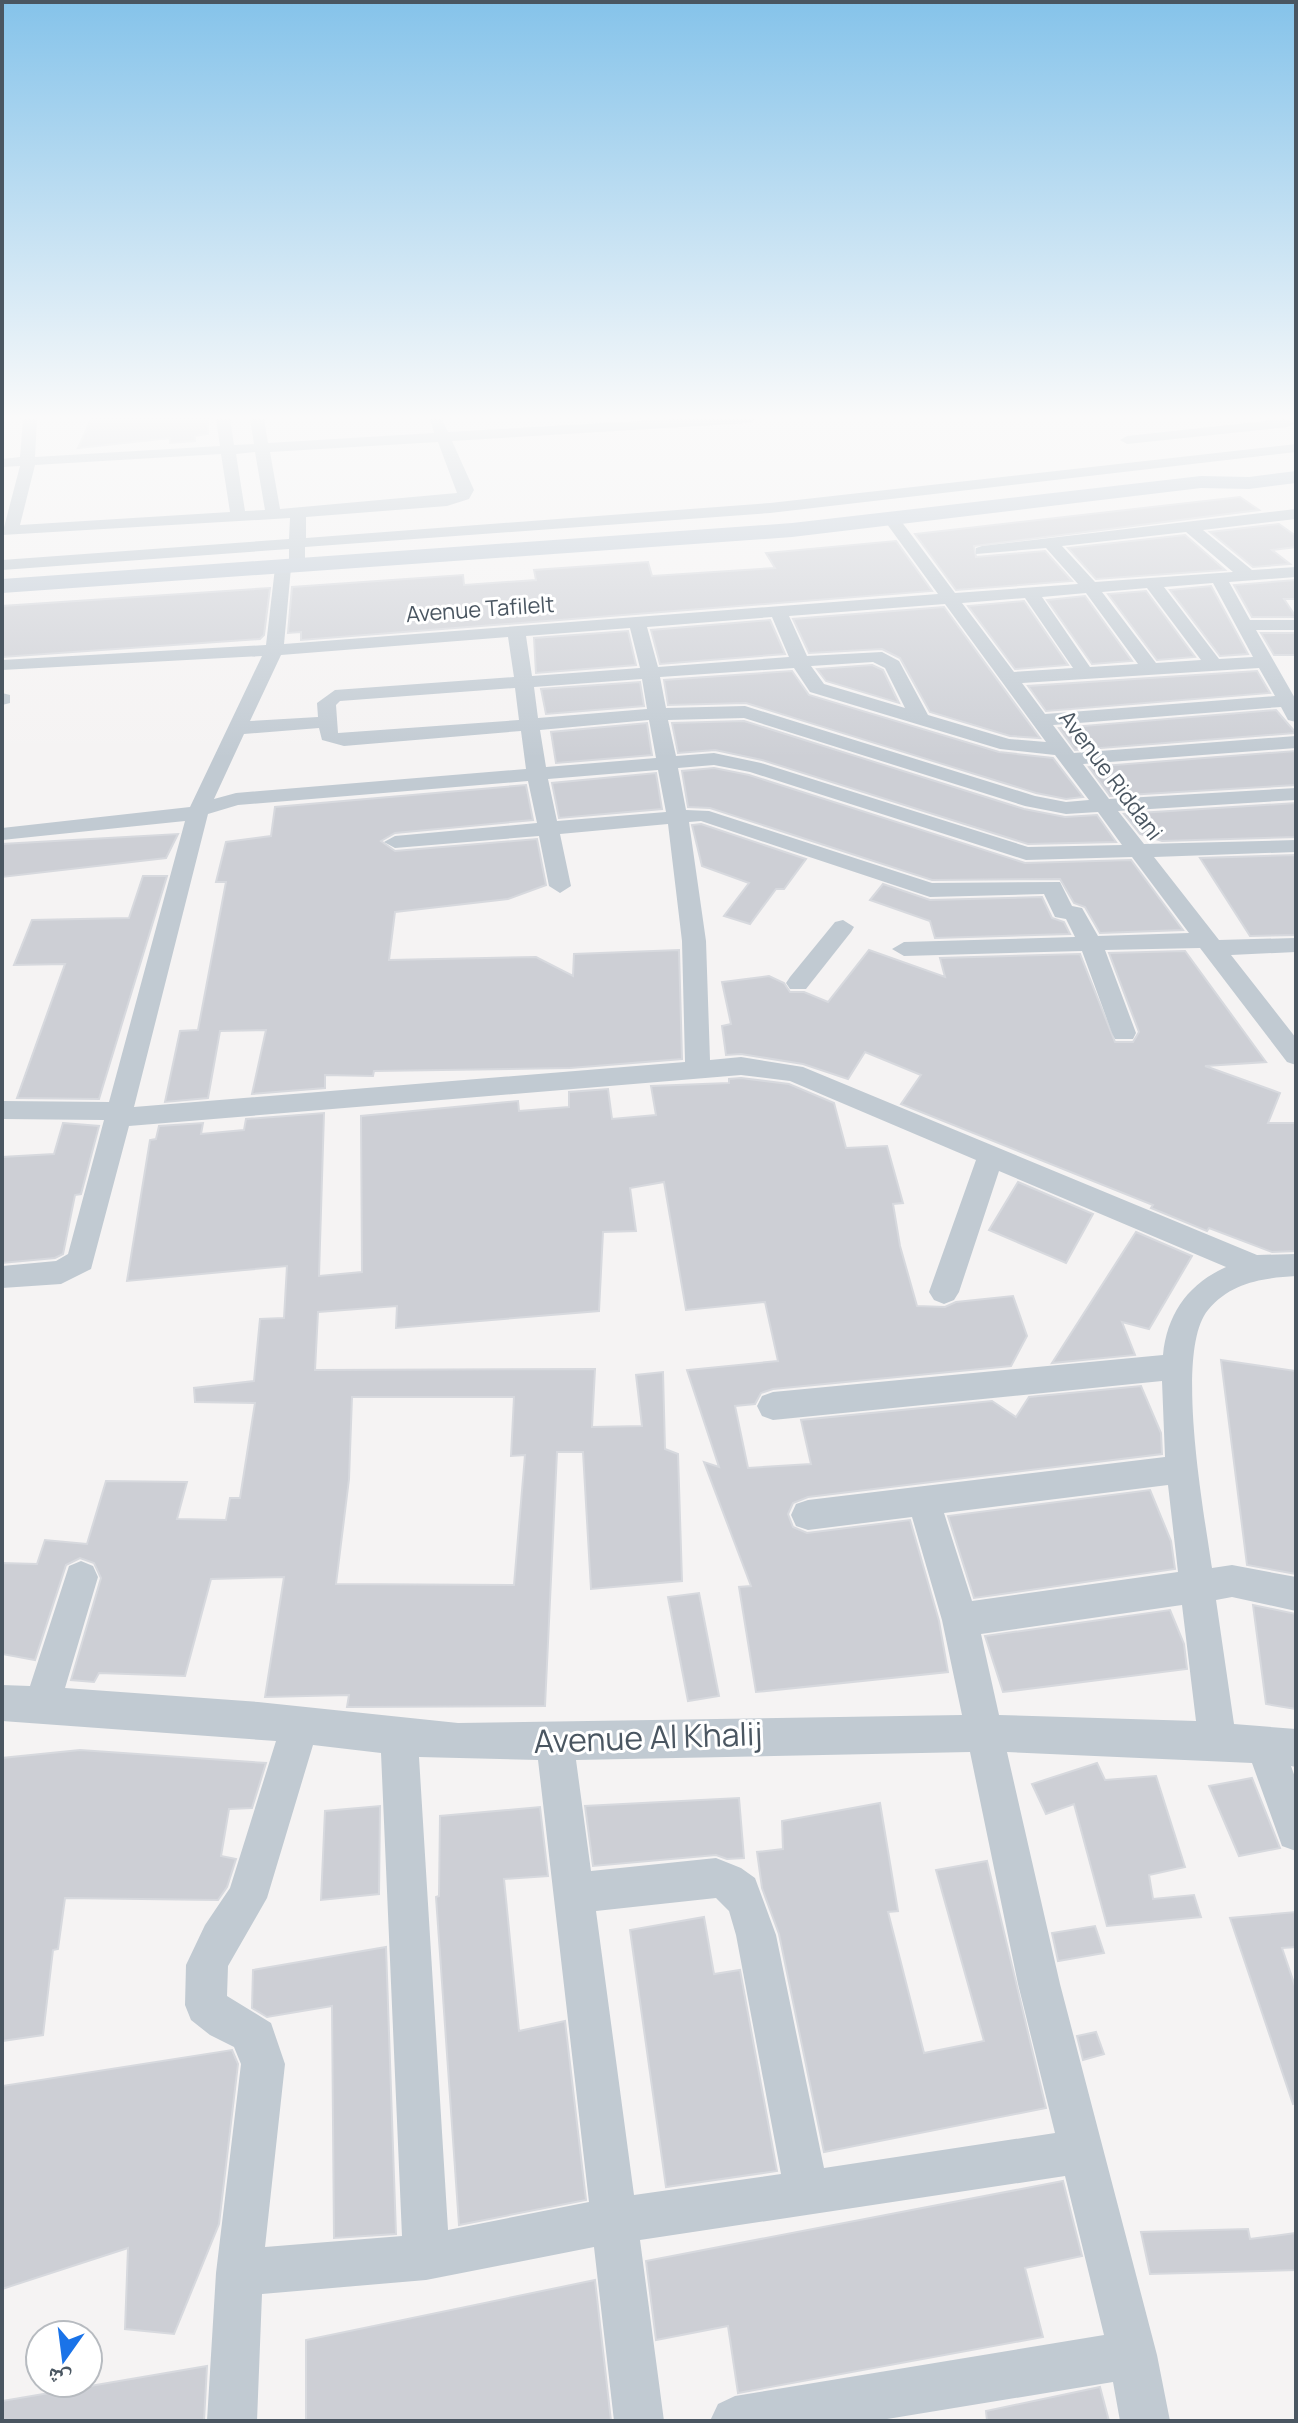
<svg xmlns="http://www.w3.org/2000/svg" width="1298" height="2423" font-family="Manrope,'Noto Naskh Arabic',sans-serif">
  <rect width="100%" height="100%" fill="#f5f3f3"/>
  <g fill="#cdcfd5" stroke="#d7d9de" stroke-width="2" fill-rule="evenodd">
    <polygon points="91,419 208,419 208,434 195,436 195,441 170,443 170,438 78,448"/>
    <polygon points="1240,497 1259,510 974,546 976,557 1045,551 1072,581 956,590 915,534"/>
    <polygon points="1279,524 1296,536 1296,547 1272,550 1290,564 1253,567 1210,532"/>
    <polygon points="1185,535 1225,570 1096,579 1068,548"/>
    <polygon points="896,541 932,591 301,640 301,632 288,633 292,587 463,575 464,585 536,580 534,570 648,562 652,576 775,568 766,553"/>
    <polygon points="1296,580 1296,599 1284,599 1296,617 1252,617 1234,585"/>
    <polygon points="1211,586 1248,654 1220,656 1170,590"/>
    <polygon points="270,588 264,635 260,639 2,657 2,606"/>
    <polygon points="1146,591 1195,657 1157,660 1108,594"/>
    <polygon points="1085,596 1132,661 1092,664 1047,600"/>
    <polygon points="1024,601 1068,665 1015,669 968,606"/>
    <polygon points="944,607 1040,738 1010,736 930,712 900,658 882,649 809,653 793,619"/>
    <polygon points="770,620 785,654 660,664 651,630"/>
    <polygon points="628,631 636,665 536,673 534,638"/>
    <polygon points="1261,633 1296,633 1296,655 1274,655"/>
    <polygon points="872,665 883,670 899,703 826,681 817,669"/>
    <polygon points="792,671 809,695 999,752 1053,758 1083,797 1066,799 1036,793 746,703 668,705 664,680"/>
    <polygon points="1257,671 1270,693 1046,711 1028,686"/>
    <polygon points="640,682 644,706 546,714 541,689"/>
    <polygon points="1276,710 1296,733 1075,750 1059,728"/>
    <polygon points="744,721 1024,809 1065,817 1097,815 1116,842 1028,844 762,760 715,750 678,753 672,723"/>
    <polygon points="647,723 652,755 556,763 551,732"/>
    <polygon points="1296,751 1296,785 1110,796 1089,767"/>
    <polygon points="714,768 749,775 1025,863 1131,860 1183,930 1100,933 1085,907 1074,903 1060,879 932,880 710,808 688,807 682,771"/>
    <polygon points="656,773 662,809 559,818 552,783"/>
    <polygon points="526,785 533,820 395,833 381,841 395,851 537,839 546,885 508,899 395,912 389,960 536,957 573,976 574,954 679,950 682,1059 570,1068 374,1071 373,1076 325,1075 325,1088 252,1094 266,1030 220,1031 208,1098 165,1102 180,1031 198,1030 226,882 216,882 226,842 271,836 275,807"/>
    <polygon points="1296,803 1296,837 1162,841 1140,834 1124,814"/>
    <polygon points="701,824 806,859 784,889 776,889 750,924 724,916 749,883 702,866 692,825"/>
    <polygon points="178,834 166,858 2,877 2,844"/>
    <polygon points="1296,855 1296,935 1250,936 1200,858"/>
    <polygon points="143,876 167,876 99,1099 17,1098 65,964 14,965 32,920 129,918"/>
    <polygon points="883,884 930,900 1042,897 1052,918 1064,922 1070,934 935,938 930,921 870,900"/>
    <polygon points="869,950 945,977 940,958 1080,954 1115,1042 1133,1042 1139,1032 1109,953 1185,951 1266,1062 1205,1066 1280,1093 1268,1123 1296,1123 1296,1251 1272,1252 1209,1228 1207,1231 1151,1208 1153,1205 901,1104 921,1075 865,1052 848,1079 803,1064 741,1054 726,1055 722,1026 731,1024 722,982 769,976 784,983 790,992 804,992 828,1002"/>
    <path d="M 741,1078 L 789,1084 L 834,1103 L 846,1148 L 887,1146 L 903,1203 L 893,1204 L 900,1246 L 917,1306 L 945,1307 L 956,1302 L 1013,1296 L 1027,1336 L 1011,1366 L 773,1389 L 761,1393 L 755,1404 L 735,1406 L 748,1468 L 811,1464 L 801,1420 L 992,1401 L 1016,1417 L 1029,1397 L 1141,1386 L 1161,1433 L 1162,1454 L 808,1497 L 793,1503 L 788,1514 L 793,1527 L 807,1533 L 910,1520 L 939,1621 L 948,1672 L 756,1692 L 739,1587 L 751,1586 L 704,1462 L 719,1467 L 687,1370 L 778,1361 L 765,1302 L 686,1310 L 664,1182 L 630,1188 L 636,1231 L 603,1232 L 599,1311 L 396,1328 L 397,1306 L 318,1312 L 315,1370 L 595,1369 L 592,1427 L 642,1426 L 636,1375 L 663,1372 L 665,1449 L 678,1454 L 682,1581 L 591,1589 L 583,1452 L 557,1452 L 545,1706 L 347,1707 L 349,1695 L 265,1697 L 284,1577 L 211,1579 L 185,1676 L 99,1673 L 94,1682 L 71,1680 L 101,1578 L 94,1563 L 80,1558 L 66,1565 L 35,1660 L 2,1654 L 2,1563 L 37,1564 L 45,1540 L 87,1544 L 106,1481 L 187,1482 L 177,1519 L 226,1520 L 230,1498 L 240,1498 L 255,1403 L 195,1402 L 194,1388 L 254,1381 L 260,1319 L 284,1318 L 287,1266 L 127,1281 L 150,1140 L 156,1139 L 159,1126 L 203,1123 L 201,1134 L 244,1130 L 246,1119 L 324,1113 L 319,1276 L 362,1272 L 361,1116 L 518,1101 L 519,1111 L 569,1107 L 569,1092 L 608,1089 L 612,1119 L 656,1115 L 651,1086 L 729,1083 L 729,1079 ZM 352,1397 L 514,1397 L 511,1456 L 525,1455 L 514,1585 L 336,1584 L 349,1479 Z"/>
    <polygon points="63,1123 99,1126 81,1194 75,1195 63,1254 55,1258 2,1263 2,1157 54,1154"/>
    <polygon points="1018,1182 1093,1214 1066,1263 989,1230"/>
    <polygon points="1136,1232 1192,1256 1149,1329 1122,1322 1135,1355 1052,1363"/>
    <polygon points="1221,1360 1296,1371 1296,1574 1247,1565"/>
    <polygon points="1150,1490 1171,1541 1175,1569 974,1598 948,1516"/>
    <polygon points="699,1593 719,1696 688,1701 668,1597"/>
    <polygon points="1253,1605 1296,1614 1296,1709 1266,1704"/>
    <polygon points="1170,1610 1184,1644 1187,1669 1003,1692 985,1636"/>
    <polygon points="80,1750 266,1763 252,1808 229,1809 221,1856 236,1859 227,1887 218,1900 65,1898 58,1949 53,1950 43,2035 2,2041 2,1758"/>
    <polygon points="1097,1763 1105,1780 1156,1776 1185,1867 1149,1875 1153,1899 1194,1895 1201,1917 1107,1926 1074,1804 1046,1814 1032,1784"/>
    <polygon points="1252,1778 1280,1848 1239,1856 1209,1786"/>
    <polygon points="739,1798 744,1858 727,1859 716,1855 593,1866 585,1806"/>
    <polygon points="880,1803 898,1911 888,1912 924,2053 984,2041 936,1870 987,1861 1046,2108 824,2152 779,1934 762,1888 757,1852 783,1849 782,1821"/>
    <polygon points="380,1806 379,1894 321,1900 325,1811"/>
    <polygon points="540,1807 548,1876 504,1879 519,2031 565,2021 586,2200 459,2225 436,1897 439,1896 440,1816"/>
    <polygon points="1296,1912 1296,1947 1282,1948 1296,1989 1296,2103 1293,2104 1230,1918"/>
    <polygon points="704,1917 714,1974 740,1970 777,2171 666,2187 630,1930"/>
    <polygon points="1095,1926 1104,1953 1058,1961 1052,1933"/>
    <polygon points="386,1947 396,2234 334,2238 332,2006 267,2017 252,2008 253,1970"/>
    <polygon points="1096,2032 1104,2054 1083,2060 1077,2036"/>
    <polygon points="232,2050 238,2064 219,2224 174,2334 125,2329 128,2248 2,2289 2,2086"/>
    <polygon points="1063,2181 1082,2256 1025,2268 1043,2337 738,2393 728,2326 656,2340 646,2261"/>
    <polygon points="1248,2229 1250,2239 1296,2233 1296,2270 1150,2274 1141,2232"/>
    <polygon points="595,2280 611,2421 306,2421 306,2340"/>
    <polygon points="207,2366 204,2421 2,2421 2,2401"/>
    <polygon points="1100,2387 1109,2421 987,2421 986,2411"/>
  </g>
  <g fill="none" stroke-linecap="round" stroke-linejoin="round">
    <g fill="#c1cad2" fill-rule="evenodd">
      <path d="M 23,419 L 37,419 L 35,457 L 220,446 L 216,419 L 230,419 L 234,445 L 254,444 L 250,419 L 264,419 L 268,443 L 434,433 L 430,419 L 442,419 L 448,432 L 674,419 L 756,419 L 749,423 L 452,441 L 474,490 L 469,499 L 447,506 L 306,517 L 306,538 L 770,503 L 1296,444 L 1296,452 L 770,513 L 305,547 L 305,562 L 297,567 L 289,562 L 289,549 L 2,570 L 2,560 L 289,539 L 290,518 L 2,535 L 20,466 L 2,467 L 2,459 L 20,457 ZM 438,442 L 457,493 L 280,509 L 270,452 ZM 255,452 L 265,510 L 245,511 L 236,454 ZM 221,454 L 230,512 L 20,525 L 35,465 Z"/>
      <polygon points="1284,419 1295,423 1288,427 1127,444 1120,440 1127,436"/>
      <path d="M 1296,509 L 1296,519 L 1203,530 L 1252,570 L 1296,567 L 1296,577 L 1229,582 L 1250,620 L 1296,620 L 1296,630 L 1256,630 L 1296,700 L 1296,722 L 1288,720 L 1281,707 L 1053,725 L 1074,753 L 1296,736 L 1296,748 L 1083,764 L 1109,799 L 1296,788 L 1296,800 L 1118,811 L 1144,844 L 1296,840 L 1296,852 L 1154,857 L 1219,940 L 1296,938 L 1296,952 L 1231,955 L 1296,1038 L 1296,1065 L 1287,1062 L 1200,948 L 1105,950 L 1136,1033 L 1133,1039 L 1115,1039 L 1112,1033 L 1082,951 L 904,956 L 892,949 L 904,942 L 1075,937 L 1066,919 L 1055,917 L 1044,894 L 930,897 L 701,821 L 689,822 L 706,941 L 710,1060 L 741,1057 L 803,1067 L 1257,1255 L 1296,1254 L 1296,1276 C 1263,1278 1231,1282 1208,1310 C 1174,1351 1204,1513 1212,1568 L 1232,1565 L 1296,1577 L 1296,1611 L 1232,1597 L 1216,1600 L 1234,1724 L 1296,1729 L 1296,1767 L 1291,1766 L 1296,1780 L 1296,1851 L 1282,1846 L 1252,1763 L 1007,1752 L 1060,1984 L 1157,2355 L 1170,2421 L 1120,2421 L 1113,2382 L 875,2421 L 710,2421 L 718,2404 L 735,2396 L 1104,2335 L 1065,2176 L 640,2240 L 664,2421 L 614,2421 L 594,2247 L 426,2280 L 262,2294 L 257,2421 L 207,2421 L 216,2273 L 241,2064 L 234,2047 L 210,2035 L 191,2020 L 185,2005 L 186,1965 L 205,1925 L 230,1888 L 276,1741 L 2,1721 L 2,1685 L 30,1686 L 69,1566 L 81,1561 L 93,1566 L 98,1577 L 65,1688 L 258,1702 L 458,1723 L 962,1715 L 942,1620 L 912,1517 L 808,1530 L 796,1526 L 791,1515 L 796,1504 L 808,1500 L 1165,1457 L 1162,1381 L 773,1420 L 762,1416 L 757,1406 L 762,1396 L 773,1392 L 1163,1355 C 1167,1314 1188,1284 1226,1267 L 999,1171 L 959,1292 L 954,1300 L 944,1304 L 934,1300 L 929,1292 L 976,1160 L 790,1081 L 741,1075 L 129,1126 L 91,1269 L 61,1284 L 2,1288 L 2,1266 L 56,1261 L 68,1254 L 104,1120 L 2,1119 L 2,1101 L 109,1102 L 185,821 L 2,840 L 2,828 L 190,807 L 262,656 L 2,670 L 2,660 L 266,645 L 275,568 L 283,563 L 291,568 L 284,644 L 938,594 L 884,520 L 892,515 L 898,517 L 955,593 L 1078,584 L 1046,548 L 976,554 L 976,548 L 982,546 ZM 1186,532 L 1233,572 L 1095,582 L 1062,546 ZM 1213,583 L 1253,657 L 1219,659 L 1164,587 ZM 1147,588 L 1201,660 L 1156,663 L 1102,592 ZM 1086,593 L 1138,664 L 1090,667 L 1042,597 ZM 1025,598 L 1073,668 L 1014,672 L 962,603 ZM 945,604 L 1046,742 L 1009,739 L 928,715 L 899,661 L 882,652 L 807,656 L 789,616 ZM 772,617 L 789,657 L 658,667 L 647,627 ZM 630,628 L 640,668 L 532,676 L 526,636 ZM 508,637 L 514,677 L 335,690 L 317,703 L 318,717 L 250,721 L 281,655 ZM 873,662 L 885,668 L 905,708 L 824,684 L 811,666 ZM 794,668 L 810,692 L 1000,749 L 1055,755 L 1089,800 L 1066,802 L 1035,796 L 745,706 L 666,708 L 660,677 ZM 1259,668 L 1275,696 L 1045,714 L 1022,683 ZM 642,679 L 647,709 L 538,718 L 534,687 ZM 515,688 L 519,720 L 338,733 L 336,705 L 340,701 ZM 744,718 L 1025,806 L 1066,814 L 1098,812 L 1122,845 L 1028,847 L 761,763 L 714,753 L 676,756 L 668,720 ZM 649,720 L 656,758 L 546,767 L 540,730 ZM 319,728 L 322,740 L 344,746 L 521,731 L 526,769 L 236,793 L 214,799 L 244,734 ZM 714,765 L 750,772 L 1026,860 L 1132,857 L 1189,933 L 1098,936 L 1082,908 L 1072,906 L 1060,882 L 932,883 L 709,811 L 686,810 L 678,768 ZM 658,770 L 666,812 L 557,821 L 548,779 ZM 528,781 L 537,823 L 395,836 L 384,842 L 395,848 L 539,836 L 549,886 L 560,893 L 571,886 L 560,834 L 668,824 L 682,941 L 685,1062 L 134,1107 L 208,814 L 238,805 ZM 1168,1485 L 1178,1572 L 972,1601 L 944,1513 ZM 1182,1605 L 1196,1721 L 999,1715 L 981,1634 ZM 313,1745 L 381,1753 L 402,2236 L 265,2247 L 285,2064 L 271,2023 L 227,1996 L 228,1966 L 267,1898 ZM 970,1752 L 1018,1984 L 1055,2133 L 824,2168 L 776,1935 L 755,1878 L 741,1868 L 716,1858 L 591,1871 L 576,1760 ZM 419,1757 L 538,1760 L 589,2202 L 448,2230 ZM 716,1898 L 729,1911 L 736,1935 L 781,2174 L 634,2195 L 596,1911 Z"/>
      <polygon points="2,693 10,695 10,703 2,705"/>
      <polygon points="843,920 854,927 851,932 806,989 790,989 786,983 790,977 835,922"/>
    </g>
    <polygon fill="#c1cbd6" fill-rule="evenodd" points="1296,471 1296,483 1249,489 1201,488 792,537 2,593 2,579 792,523 1201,476 1249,477"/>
  </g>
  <linearGradient id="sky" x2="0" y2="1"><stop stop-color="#85c3ea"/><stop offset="0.55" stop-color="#fafafa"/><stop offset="1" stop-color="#fafafa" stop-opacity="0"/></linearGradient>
  <rect width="1298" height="758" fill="url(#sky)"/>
  <g text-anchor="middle" stroke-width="6" stroke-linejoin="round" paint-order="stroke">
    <g font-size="22" fill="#4a5661" stroke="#fff">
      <text transform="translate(480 609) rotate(-4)" y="8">Avenue Tafilelt</text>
      <text transform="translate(1111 775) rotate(53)" y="8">Avenue Riddani</text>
    </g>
    <g font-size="32" fill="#4a5661" stroke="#fff">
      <text transform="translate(648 1738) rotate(-2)" y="11">Avenue Al Khalij</text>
    </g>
  </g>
  <rect width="1298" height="2423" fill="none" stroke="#4a5661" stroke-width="8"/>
  <g transform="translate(64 2359) rotate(194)"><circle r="38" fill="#ffffff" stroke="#b7bbc0" stroke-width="2"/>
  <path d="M0-6L14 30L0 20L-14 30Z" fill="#1a73e8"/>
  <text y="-12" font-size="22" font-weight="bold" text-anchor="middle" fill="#4a5661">ش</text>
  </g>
</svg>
